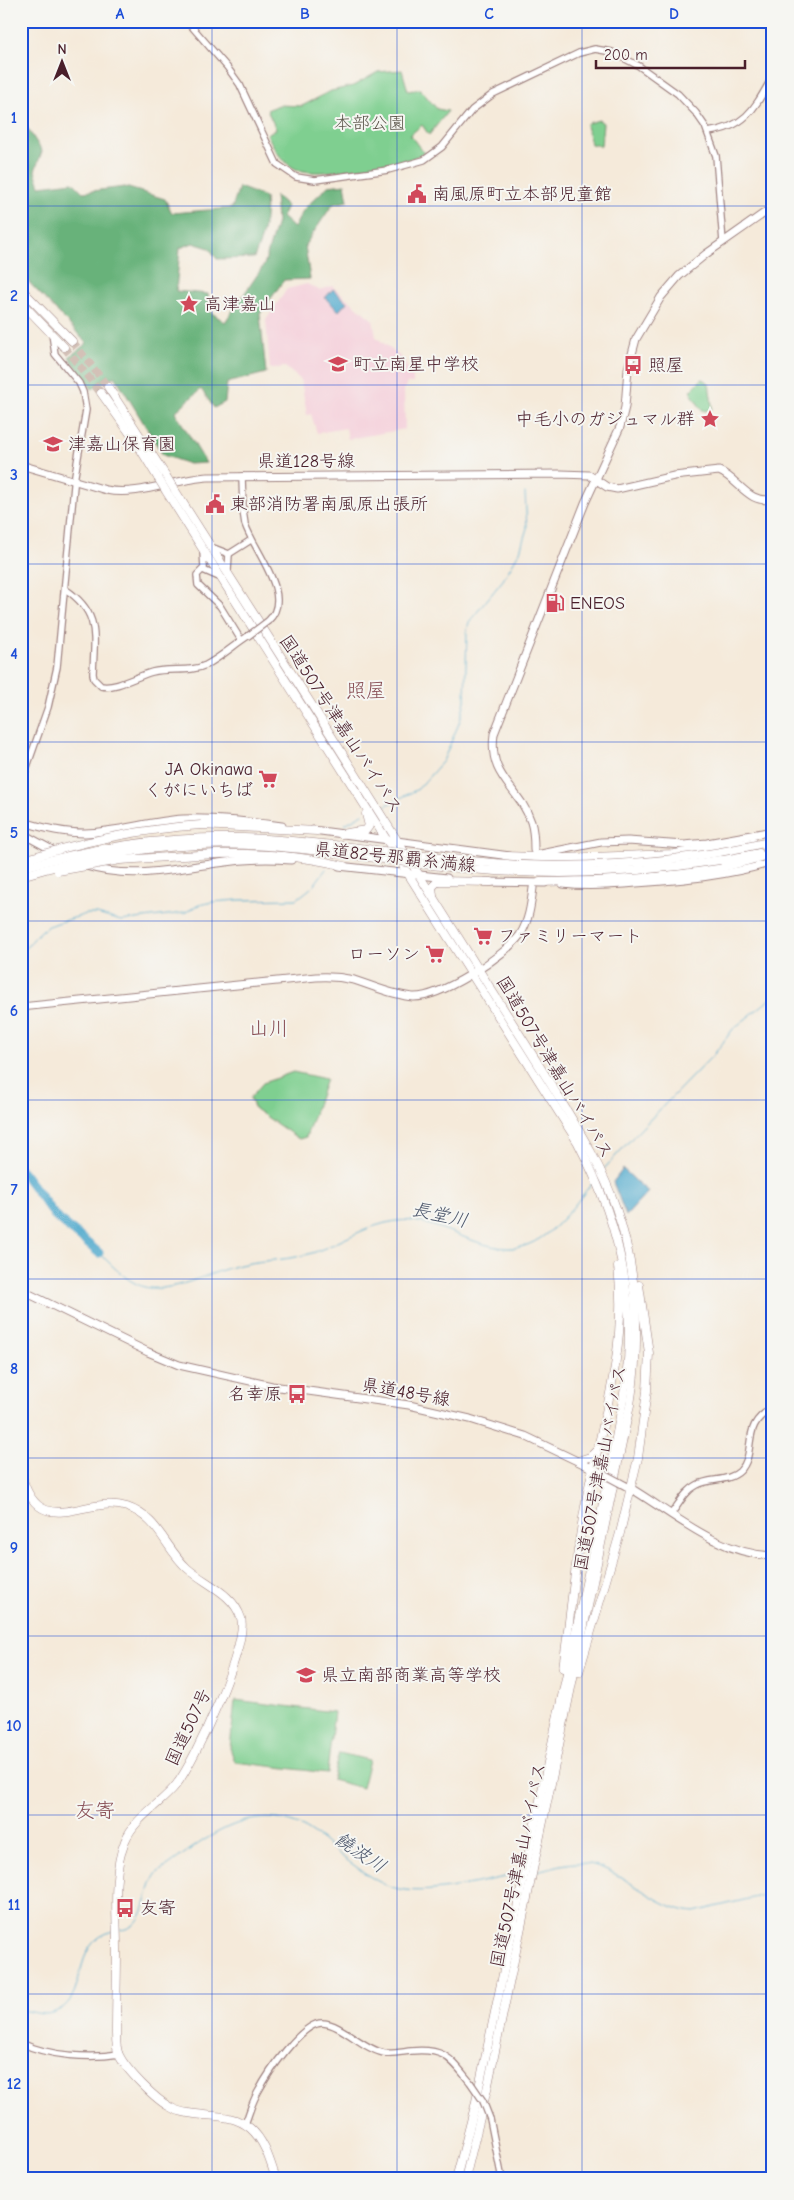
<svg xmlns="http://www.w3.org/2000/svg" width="794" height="2200" font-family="'Comic Neue','Klee One',sans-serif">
  <rect width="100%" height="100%" fill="#f6f6f2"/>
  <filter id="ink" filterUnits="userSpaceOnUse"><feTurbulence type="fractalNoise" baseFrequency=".02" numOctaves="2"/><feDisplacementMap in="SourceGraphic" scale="10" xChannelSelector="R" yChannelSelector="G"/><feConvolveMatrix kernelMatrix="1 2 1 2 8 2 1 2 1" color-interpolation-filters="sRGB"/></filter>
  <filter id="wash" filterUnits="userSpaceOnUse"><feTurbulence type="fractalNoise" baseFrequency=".0096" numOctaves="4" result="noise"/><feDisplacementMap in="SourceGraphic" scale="20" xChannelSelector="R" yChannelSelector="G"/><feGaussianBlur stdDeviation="1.12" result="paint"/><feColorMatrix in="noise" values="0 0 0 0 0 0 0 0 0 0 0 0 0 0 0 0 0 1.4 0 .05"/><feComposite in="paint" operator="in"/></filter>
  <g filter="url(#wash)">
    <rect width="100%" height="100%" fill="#f5eada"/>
    <polygon fill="#f5cfda" points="307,284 319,290 332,286 373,320 376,337 404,360 410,375 413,373 413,383 407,383 404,389 405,429 348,439 346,428 317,433 311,414 307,415 301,380 285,367 270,369 266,320 287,289"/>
    <g fill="#7fcf90" stroke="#64775e">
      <path d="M 402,70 L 408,91 L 420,89 L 437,109 L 448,111 L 429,135 L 422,125 L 410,135 L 424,153 L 410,159 C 385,163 312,181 292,167 C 280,160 273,146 267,134 L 276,129 L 267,110 L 279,105 L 302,106 L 331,91 L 353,86 L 378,72 Z"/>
      <polygon points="599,120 603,123 601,146 591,144 586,126 588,123"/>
      <polygon points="702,379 709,383 712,405 712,409 705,411 701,409 690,391"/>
      <polygon points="293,1072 326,1079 306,1137 299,1139 255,1109 250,1098 263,1083"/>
      <polygon points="235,1700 334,1712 327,1773 235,1762 230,1748"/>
      <polygon points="339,1753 369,1760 362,1788 332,1780"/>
    </g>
    <path fill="#67b27a" stroke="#586852" d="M 21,118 L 42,151 L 35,171 L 40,186 L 73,182 L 83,192 L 125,187 L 165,199 L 172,213 L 232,208 L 239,187 L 265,197 C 267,220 263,237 254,258 L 217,259 L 209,248 L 193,243 L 180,248 L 176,291 L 208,294 L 209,311 L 225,322 L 264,265 L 277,222 L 275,195 L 287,206 L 282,217 L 294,228 L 304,209 L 328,186 L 345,184 L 348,201 L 333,204 L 305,245 L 310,279 L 284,280 L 260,314 L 266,373 L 227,383 L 225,402 L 214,408 L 201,389 L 175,412 L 206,463 L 189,464 L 163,455 L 115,376 L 92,389 L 69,357 L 87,343 L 21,274 Z"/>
    <g fill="#4ea8cc" stroke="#4c647c">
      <polygon points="333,289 347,302 339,311 325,298"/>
      <polygon points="623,1169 648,1192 626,1216 613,1182"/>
    </g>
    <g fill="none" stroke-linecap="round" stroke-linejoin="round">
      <g stroke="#4ea8cc" stroke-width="1">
        <polyline points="385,806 418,789 443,761 460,721 465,701 467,631 469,622 503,580 520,551 527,528 525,493"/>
        <polyline points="345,824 363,814"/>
        <polyline points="314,885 326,869"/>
        <polyline points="21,953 40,932 48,926 86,914 97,914 121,921 136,919 184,913 199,905 212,902 238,900 297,899 311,888"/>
        <polyline points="604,1169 632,1138 715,1053 733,1029 773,997"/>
        <path d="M 99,1253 C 111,1264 125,1280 141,1286 C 168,1296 212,1271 240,1265 C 265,1259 290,1261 315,1252 C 342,1242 366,1225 396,1221 C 438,1215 483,1258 524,1246 C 553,1237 575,1204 593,1182"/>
        <path d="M 536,1871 C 550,1868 568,1862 582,1863 C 619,1865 654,1909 694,1912 L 773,1893"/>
        <path d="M 120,1930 C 149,1928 143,1891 157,1873 C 201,1843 245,1801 301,1826 C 316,1833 330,1847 344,1858 C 361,1870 378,1885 399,1889 C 432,1896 486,1880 520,1874"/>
        <path d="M 21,2010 C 32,2011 41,2016 52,2013 C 92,2002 67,1941 114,1931"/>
      </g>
      <polyline stroke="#4ea8cc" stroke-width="9" points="21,1170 55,1216 99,1253"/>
    </g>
  </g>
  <g filter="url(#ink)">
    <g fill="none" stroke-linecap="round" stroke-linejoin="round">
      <g stroke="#d3c1b7" stroke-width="8" stroke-dasharray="8 4" stroke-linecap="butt">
        <polyline points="72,341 108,387"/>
        <polyline points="64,347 101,393"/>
      </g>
      <g stroke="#a08482" stroke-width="8">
        <g id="minor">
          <polyline points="187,21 227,67 240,85 277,164 296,177 315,180 388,170 424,160 442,147 472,110 493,94 579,53 595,49 612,52 639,66 678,94 696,113 705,126 716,156 723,242"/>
          <path d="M 708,132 C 747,127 755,107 773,76"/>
          <path d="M 242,476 L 243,511 L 245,524 C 254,551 295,597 268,621"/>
          <polyline points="211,547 229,554 251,540"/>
          <polyline points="203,551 204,568 197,575 198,585 220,606 241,640"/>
          <polyline points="203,570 219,577"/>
          <polyline points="228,571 229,554"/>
          <path d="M 65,589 C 101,613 94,636 93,674 L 94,679 L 101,686 C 116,689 137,676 152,672 C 169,667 190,673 206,665 C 221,657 234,645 248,636"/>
          <polyline points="21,784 48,707 57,667 75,475 86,410 83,392 79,383 55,354 52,334"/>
          <path d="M 671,1514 C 680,1503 685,1491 697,1485 C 710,1478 729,1482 740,1471 C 758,1452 739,1425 773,1408"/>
          <path d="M 21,2043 C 48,2056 90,2059 119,2054"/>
          <polyline points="490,2119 502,2179"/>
          <path d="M 245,2124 C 249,2114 252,2102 258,2092 C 267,2075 302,2021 323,2023 C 342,2024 363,2049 384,2053 C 393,2054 402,2052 411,2051 C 445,2048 450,2058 470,2082"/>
        </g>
      </g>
      <g stroke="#a08482" stroke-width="9">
        <g id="major">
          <polyline points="769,21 773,26"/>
          <path d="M 21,465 L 106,490 C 137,497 175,479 208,477 L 561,474 L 589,475 L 607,487 L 617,489 L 674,476 L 719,471 C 739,479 748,505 773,499"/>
          <path d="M 21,821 C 42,828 62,833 85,833 C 118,832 150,821 183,819 C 217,818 249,822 282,826"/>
          <polyline points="313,830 510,856"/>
          <polyline points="21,833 56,852"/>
          <path d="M 534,850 C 534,841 534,831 531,822 C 519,786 488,779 494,734 L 585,503 L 620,427 L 625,407 L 628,369 L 636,339 L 661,297 L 679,276 L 706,254 L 773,207"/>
          <polyline points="536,855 601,842 628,841 684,845 707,843 773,831"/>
          <path d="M 86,866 C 131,880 173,869 218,863 C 242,859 267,858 291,860"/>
          <polyline points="339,866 447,878"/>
          <polyline points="485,882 545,883"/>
          <path d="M 563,884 C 587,887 612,885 636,883 C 683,880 727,876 773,862"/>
          <path d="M 21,1007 L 316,977 C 329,976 341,977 354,980 C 373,986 392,995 413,997 C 440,998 504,957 520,935 C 529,921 531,904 533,888"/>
          <polyline points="21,1290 148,1352 179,1365 272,1386 409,1405 470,1419 525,1436 596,1470"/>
          <path d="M 627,1486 C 673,1513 717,1554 773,1556"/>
        </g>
      </g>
      <g stroke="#a08482" stroke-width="9">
        <g id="highway">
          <polyline points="21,289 72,341"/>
          <polyline points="21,302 64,347"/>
          <polyline points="108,387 166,476"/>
          <polyline points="101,393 134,439 158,478"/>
          <path d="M 174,489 C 277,649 379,811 480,972 C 507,1015 535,1058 561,1101 C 582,1135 603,1170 616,1208 C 638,1272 641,1338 630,1405 L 488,2085 L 465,2179"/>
          <path d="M 166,491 L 577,1141 C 616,1215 637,1297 626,1380 C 620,1423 610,1466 602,1508 L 475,2106 L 456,2179"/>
          <polyline points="201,825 317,831"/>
          <polyline points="341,834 366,830 369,826 366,814"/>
          <path d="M 215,854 C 259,853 301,855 344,866"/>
          <polyline points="506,856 563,858 674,854 753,842"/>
          <polyline points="720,860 759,853"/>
          <path d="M 540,882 C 618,880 698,879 773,853"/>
          <polyline points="433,896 432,887 438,881 491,882"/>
          <polyline points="578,1461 590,1457 596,1451"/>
          <path d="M 21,1473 C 39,1544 85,1493 127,1507 C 158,1517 165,1548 187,1568 C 205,1584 233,1593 241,1618 C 249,1644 194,1763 176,1785 C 160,1805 135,1817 125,1841 C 112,1873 117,1915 117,1950 C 117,1977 116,2005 116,2033 C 116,2040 116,2049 119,2055 C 126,2070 156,2100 170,2107 C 175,2110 182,2112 188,2113 C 209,2117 232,2113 250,2128 C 265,2141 270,2161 276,2179"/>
          <path d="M 563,1668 C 572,1604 577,1539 591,1477 C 607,1408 627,1339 618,1267"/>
          <polyline points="579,1672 620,1533 638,1458 647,1391 649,1353 639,1285"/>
        </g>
      </g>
      <use href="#minor" stroke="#fff" stroke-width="5.5"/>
      <use href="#major" stroke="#fff" stroke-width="7"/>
      <use href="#highway" stroke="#fff" stroke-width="8"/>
      <g stroke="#a08482" stroke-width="8" stroke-linecap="butt">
        <g id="minor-bridge">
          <polyline points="248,636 268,621"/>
          <polyline points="470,2082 483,2101 490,2119"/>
        </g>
      </g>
      <g stroke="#a08482" stroke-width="9" stroke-linecap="butt">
        <polyline id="major-bridge" points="598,1471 626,1486"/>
      </g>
      <g stroke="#a08482" stroke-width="9" stroke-linecap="butt">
        <g id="highway-bridge">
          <polyline points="166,476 174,489"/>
          <polyline points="158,478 166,491"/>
          <path d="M 21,861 C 79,842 140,829 201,825"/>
          <path d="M 21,868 C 101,845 183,834 266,839 C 352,844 437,861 523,865 C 608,868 691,861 773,841"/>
          <polyline points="58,871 120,860 215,854"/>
          <path d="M 21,876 C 100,852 185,840 268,846 C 340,851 411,865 483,870 C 562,876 641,873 720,860"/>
        </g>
      </g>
      <use href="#minor-bridge" stroke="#fff" stroke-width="5.5"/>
      <use href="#major-bridge" stroke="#fff" stroke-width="7"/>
      <use href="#highway-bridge" stroke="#fff" stroke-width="8"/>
    </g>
  </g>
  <path fill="none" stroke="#1d4ed8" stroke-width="1" stroke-opacity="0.55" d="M 212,21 L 212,2179M 397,21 L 397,2179M 582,21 L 582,2179M 21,206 L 773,206M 21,385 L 773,385M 21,564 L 773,564M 21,742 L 773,742M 21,921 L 773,921M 21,1100 L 773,1100M 21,1279 L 773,1279M 21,1458 L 773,1458M 21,1636 L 773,1636M 21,1815 L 773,1815M 21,1994 L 773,1994"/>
  <defs>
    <g id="civic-bare" transform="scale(1.5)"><path d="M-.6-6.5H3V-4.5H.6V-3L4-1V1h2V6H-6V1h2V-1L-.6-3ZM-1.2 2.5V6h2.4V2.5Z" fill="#d1495b" stroke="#f6f6f2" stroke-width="2.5" paint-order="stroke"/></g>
    <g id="sight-bare" transform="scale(1.5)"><path d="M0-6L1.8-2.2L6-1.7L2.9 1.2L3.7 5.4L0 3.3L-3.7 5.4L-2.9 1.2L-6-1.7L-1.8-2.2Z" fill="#d1495b" stroke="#f6f6f2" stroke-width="2.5" paint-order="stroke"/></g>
    <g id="school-bare" transform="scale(1.5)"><path d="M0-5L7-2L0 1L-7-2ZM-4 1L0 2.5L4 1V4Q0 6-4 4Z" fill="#d1495b" stroke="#f6f6f2" stroke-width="2.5" paint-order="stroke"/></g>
    <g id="bus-bare" transform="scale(1.5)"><path d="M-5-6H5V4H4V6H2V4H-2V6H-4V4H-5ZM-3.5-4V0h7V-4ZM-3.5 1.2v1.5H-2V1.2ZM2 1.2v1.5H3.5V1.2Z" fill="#d1495b" stroke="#f6f6f2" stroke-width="2.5" paint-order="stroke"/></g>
    <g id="fuel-bare" transform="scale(1.5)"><path d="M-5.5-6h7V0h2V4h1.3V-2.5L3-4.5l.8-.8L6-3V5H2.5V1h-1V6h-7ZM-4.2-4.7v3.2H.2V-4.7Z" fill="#d1495b" stroke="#f6f6f2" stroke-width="2.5" paint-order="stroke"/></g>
    <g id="supermarket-bare" transform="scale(1.5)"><path d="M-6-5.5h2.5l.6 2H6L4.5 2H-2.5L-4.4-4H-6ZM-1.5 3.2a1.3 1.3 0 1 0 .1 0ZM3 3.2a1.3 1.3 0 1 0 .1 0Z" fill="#d1495b" stroke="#f6f6f2" stroke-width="2.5" paint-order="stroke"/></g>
  </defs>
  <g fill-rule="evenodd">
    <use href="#civic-bare" x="417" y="194"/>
    <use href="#sight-bare" x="189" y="304"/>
    <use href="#school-bare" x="338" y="364"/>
    <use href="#bus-bare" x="633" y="365"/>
    <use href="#sight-bare" x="710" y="419"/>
    <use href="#school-bare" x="53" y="444"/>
    <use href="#civic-bare" x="215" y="504"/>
    <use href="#fuel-bare" x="555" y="603"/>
    <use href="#supermarket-bare" x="268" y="779"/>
    <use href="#supermarket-bare" x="483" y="936"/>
    <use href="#supermarket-bare" x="435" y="954"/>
    <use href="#bus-bare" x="297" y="1394"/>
    <use href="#school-bare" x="306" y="1675"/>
    <use href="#bus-bare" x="125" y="1908"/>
  </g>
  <g text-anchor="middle" stroke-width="4" stroke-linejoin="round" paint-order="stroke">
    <g font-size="18" fill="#5a5449" stroke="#f6f6f2">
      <text x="370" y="129">本部公園</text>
    </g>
    <g font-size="18" fill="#4a1f2b" stroke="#f6f6f2" text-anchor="start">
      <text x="432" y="200">南風原町立本部児童館</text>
      <text x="204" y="310">高津嘉山</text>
      <text x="353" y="370">町立南星中学校</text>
      <text x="648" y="371">照屋</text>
      <text x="695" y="425" text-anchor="end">中毛小のガジュマル群</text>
      <text x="68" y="450">津嘉山保育園</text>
      <text x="230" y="510">東部消防署南風原出張所</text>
      <text x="570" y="609">ENEOS</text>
      <text x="253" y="775" text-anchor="end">JA Okinawa<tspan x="253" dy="21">くがにいちば</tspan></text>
      <text x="498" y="942">ファミリーマート</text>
      <text x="420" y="960" text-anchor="end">ローソン</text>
      <text x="282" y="1400" text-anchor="end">名幸原</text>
      <text x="321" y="1681">県立南部商業高等学校</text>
      <text x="140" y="1914">友寄</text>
    </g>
    <g font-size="18" fill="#4a1f2b" stroke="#f6f6f2">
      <text x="306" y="467">県道128号線</text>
      <text transform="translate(341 724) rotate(57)" y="6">国道507号津嘉山バイパス</text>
      <text transform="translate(395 857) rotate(6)" y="6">県道82号那覇糸満線</text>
      <text transform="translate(555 1067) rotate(59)" y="6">国道507号津嘉山バイパス</text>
      <text transform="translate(406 1392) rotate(10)" y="6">県道48号線</text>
      <text transform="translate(600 1468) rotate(-79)" y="6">国道507号津嘉山バイパス</text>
      <text transform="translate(188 1727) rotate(-65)" y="6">国道507号</text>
      <text transform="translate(518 1865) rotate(-78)" y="6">国道507号津嘉山バイパス</text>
    </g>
    <g font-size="19" font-style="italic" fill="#4c566b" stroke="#f6f6f2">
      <text transform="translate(440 1214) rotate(13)" y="7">長堂川</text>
      <text transform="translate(361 1852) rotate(34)" y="7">饒波川</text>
    </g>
    <g font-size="20" fill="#874d54" stroke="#f6f6f2">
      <text x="366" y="697">照屋</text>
      <text x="269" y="1035">山川</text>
      <text x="95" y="1817">友寄</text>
    </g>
  </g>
  <rect width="794" height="2200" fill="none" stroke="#f6f6f2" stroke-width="55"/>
  <g transform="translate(62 62)" stroke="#f6f6f2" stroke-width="4" paint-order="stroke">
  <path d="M0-4L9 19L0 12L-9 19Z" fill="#4a1f2b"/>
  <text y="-8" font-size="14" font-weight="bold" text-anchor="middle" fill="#4a1f2b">N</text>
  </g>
  <path d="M596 60v8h149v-8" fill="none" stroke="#4a1f2b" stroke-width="2.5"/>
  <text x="604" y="60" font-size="15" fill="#4a1f2b" stroke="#f6f6f2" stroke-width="4" paint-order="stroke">200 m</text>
  <rect x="28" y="28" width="738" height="2144" fill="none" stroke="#1d4ed8" stroke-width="2"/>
  <g font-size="16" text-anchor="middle" font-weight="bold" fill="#1d4ed8">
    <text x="120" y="19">A</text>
    <text x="305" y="19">B</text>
    <text x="489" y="19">C</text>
    <text x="674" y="19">D</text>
    <text x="14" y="123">1</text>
    <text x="14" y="301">2</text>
    <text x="14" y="480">3</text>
    <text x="14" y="659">4</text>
    <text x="14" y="838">5</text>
    <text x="14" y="1016">6</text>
    <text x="14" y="1195">7</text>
    <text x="14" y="1374">8</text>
    <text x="14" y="1553">9</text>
    <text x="14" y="1731">10</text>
    <text x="14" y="1910">11</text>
    <text x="14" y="2089">12</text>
  </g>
</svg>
